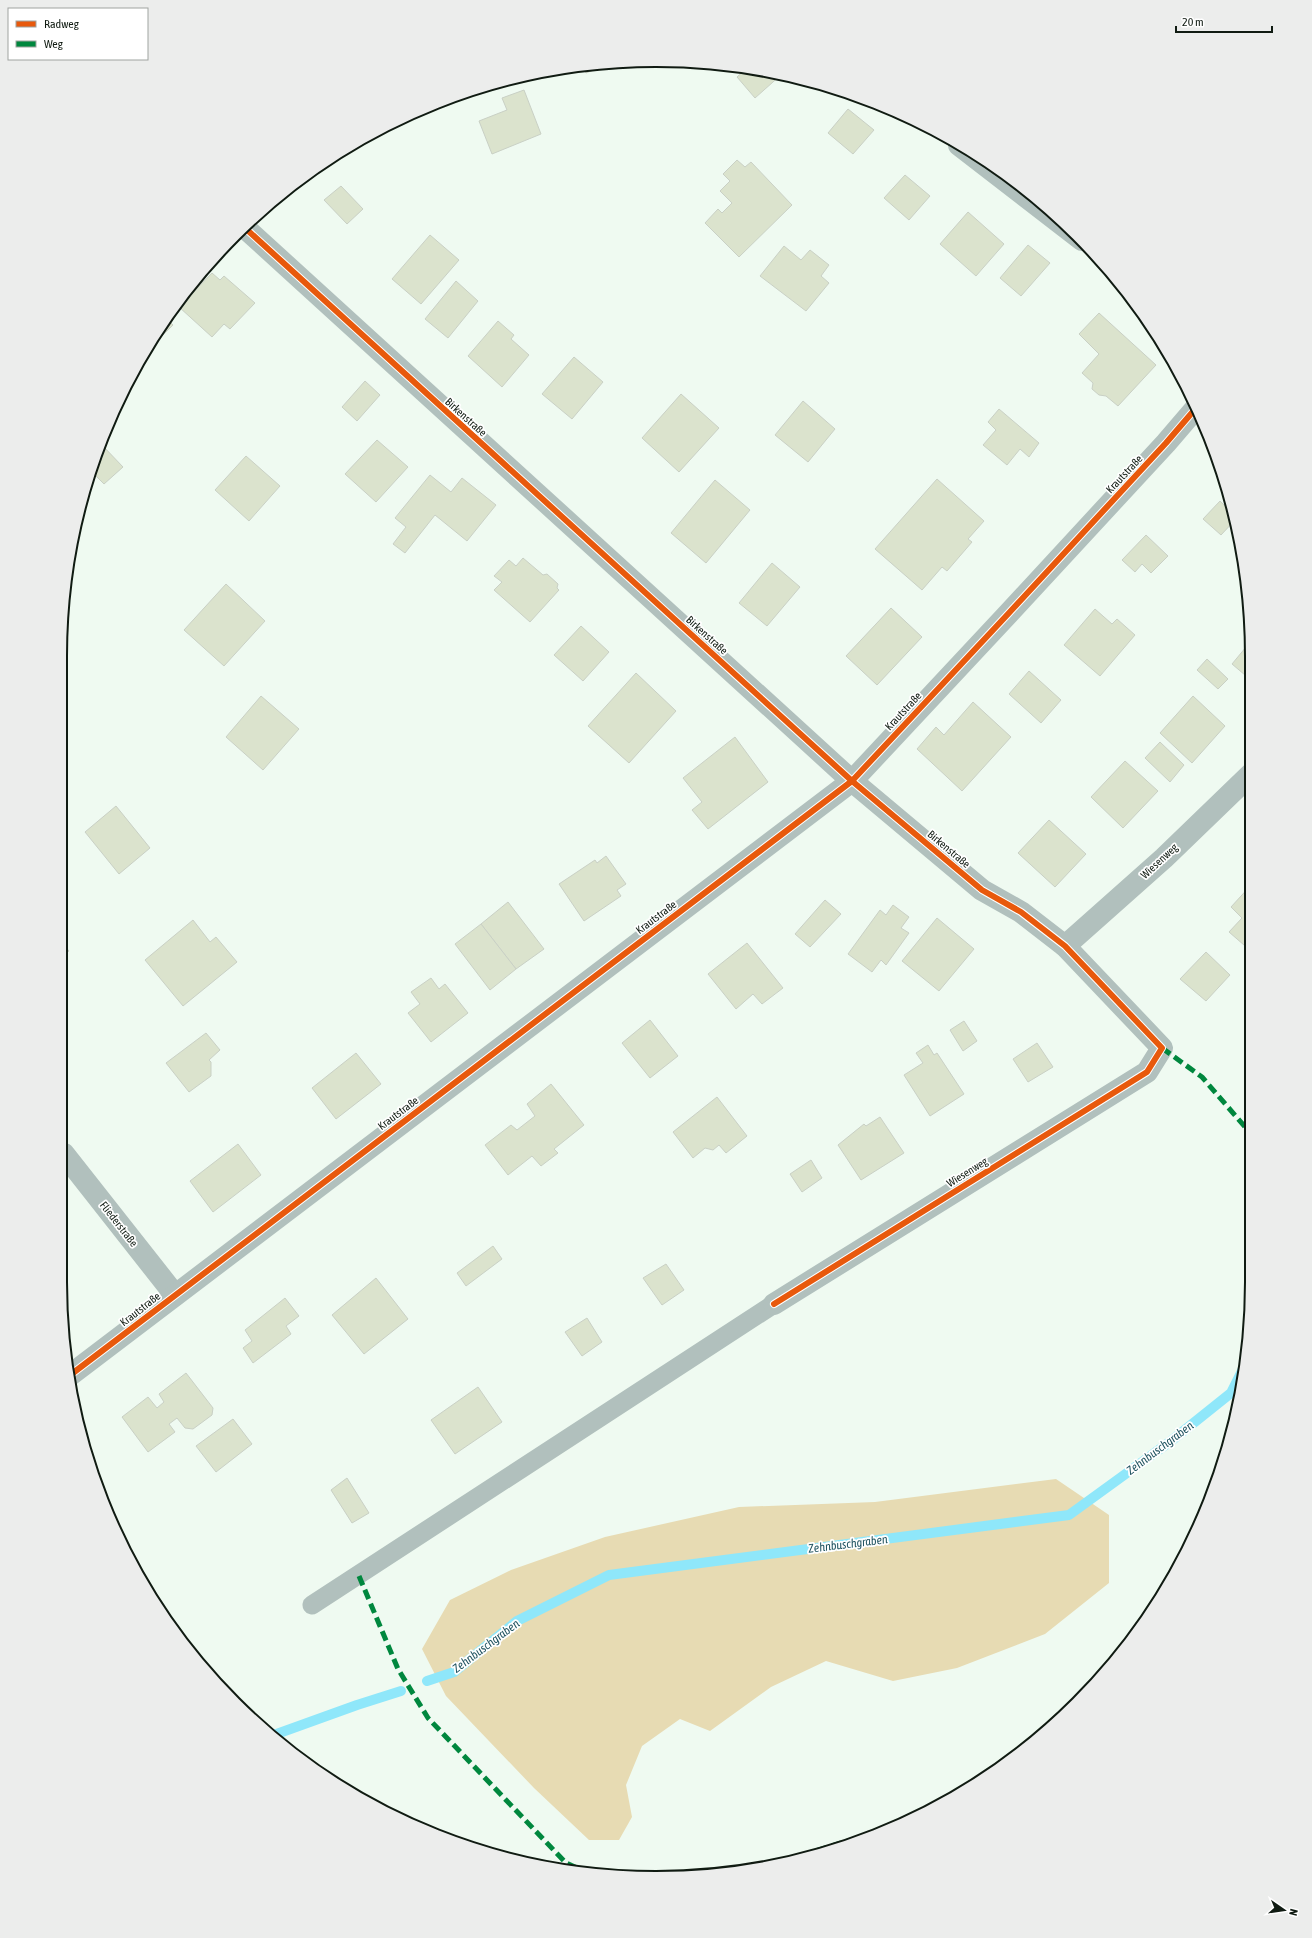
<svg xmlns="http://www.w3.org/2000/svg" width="1312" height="1938" font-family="'Asap Condensed',sans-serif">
  <rect width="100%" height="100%" fill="#effaf1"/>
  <polygon fill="#e7dbb3" points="1056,1479 1109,1515 1109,1583 1045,1634 957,1668 893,1681 826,1661 771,1687 710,1731 680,1719 642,1746 626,1785 632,1817 619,1840 589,1840 534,1788 446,1696 422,1649 450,1600 511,1570 605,1537 739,1507 875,1502"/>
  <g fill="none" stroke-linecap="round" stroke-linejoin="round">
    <g stroke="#8fe7fa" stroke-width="10">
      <polyline points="427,1681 454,1672 517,1621 609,1575 1069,1515 1171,1441 1231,1393 1243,1369"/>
      <polyline points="271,1736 357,1705 401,1691"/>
    </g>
  </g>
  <g fill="#dbe3cd" stroke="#c9d0c5">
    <polygon points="606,65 586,73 583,67"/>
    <polygon points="746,69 772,71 782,74 755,98 737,77"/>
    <polygon points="524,90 541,134 492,154 479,121 507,110 502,98"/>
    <polygon points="848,109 874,130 853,154 828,133"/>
    <polygon points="737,160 745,167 751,162 792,205 739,257 705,223 718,209 722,213 732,203 720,191 730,181 723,174"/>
    <polygon points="905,175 930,196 909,220 884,198"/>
    <polygon points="341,186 363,209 347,224 324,200"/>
    <polygon points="968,212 1004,244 976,276 940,244"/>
    <polygon points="430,235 459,260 421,304 392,279"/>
    <polygon points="1028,245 1050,263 1021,296 1000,278"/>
    <polygon points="784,246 801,260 810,250 829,265 821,276 829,283 806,311 760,276"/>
    <polygon points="212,273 220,280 224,276 255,303 230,329 224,324 212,337 179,307"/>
    <polygon points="456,281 478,301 448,338 425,319"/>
    <polygon points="1099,313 1156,365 1118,406 1106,396 1099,395 1092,389 1093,383 1082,373 1099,354 1079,334"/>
    <polygon points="167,319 173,325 147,351"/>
    <polygon points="498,321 514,335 511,339 529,355 502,387 468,356"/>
    <polygon points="574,357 603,382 572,419 542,394"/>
    <polygon points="365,381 380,395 357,421 342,407"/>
    <polygon points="681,394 719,428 679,472 642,438"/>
    <polygon points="803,401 835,429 808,462 775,435"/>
    <polygon points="999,409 1039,443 1029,457 1020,449 1007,465 983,445 996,430 988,422"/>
    <polygon points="377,440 408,467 376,502 345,474"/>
    <polygon points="102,445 123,467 104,484 90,470 99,448"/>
    <polygon points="246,456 280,486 249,521 215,490"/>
    <polygon points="430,475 451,492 462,478 496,505 467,541 435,515 405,553 393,544 406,527 395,518"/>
    <polygon points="937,479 984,521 968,539 972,542 947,571 942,567 922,590 875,549"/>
    <polygon points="715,480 750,510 706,563 671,533"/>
    <polygon points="1220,501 1232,513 1235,520 1221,535 1203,519"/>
    <polygon points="1146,535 1168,556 1151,573 1142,564 1135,572 1122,560"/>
    <polygon points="523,558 543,575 547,574 558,584 557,588 559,590 530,622 494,590 502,582 494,576 509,560 516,566"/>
    <polygon points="772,563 800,587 767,626 739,603"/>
    <polygon points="226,584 265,621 224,666 184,630"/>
    <polygon points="891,608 922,637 877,685 846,656"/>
    <polygon points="1095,609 1112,624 1117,619 1135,635 1100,676 1064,645"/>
    <polygon points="581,626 609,652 583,681 554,655"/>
    <polygon points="1251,641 1252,656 1252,681 1232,664"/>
    <polygon points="1207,659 1228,679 1218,689 1197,670"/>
    <polygon points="1029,671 1061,700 1041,723 1009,694"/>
    <polygon points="636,673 676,711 629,763 588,726"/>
    <polygon points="261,696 299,729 263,770 226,737"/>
    <polygon points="1193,696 1225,726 1192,763 1160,733"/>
    <polygon points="973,702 1011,737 962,791 917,749 936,727 944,735"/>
    <polygon points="735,737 768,782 708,829 692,810 702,802 683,778"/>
    <polygon points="1160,742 1184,765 1170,782 1145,758"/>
    <polygon points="1125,761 1158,791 1123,828 1091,797"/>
    <polygon points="116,806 150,848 119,874 85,832"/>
    <polygon points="1049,820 1086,854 1055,887 1018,853"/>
    <polygon points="606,856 626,884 617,890 621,896 584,921 559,884 595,860 597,863"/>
    <polygon points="1252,884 1252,952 1229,932 1242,918 1231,907"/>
    <polygon points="825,900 841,914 810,947 795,934"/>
    <polygon points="508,902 544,949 516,969 481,924"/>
    <polygon points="893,905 909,917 901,928 909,933 886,965 881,960 872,972 848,954 880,910 886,915"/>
    <polygon points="937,918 974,949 939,991 902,961"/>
    <polygon points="193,920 210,942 216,937 237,962 183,1006 145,960"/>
    <polygon points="481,924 516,969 490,990 455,944"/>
    <polygon points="62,943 69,951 62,956"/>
    <polygon points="747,943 783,988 762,1004 753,994 736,1009 708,974"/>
    <polygon points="1206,952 1230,975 1206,1001 1180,979"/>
    <polygon points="431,978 439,989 445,984 468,1013 431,1042 408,1013 420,1004 411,992"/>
    <polygon points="650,1020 678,1056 650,1078 622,1043"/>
    <polygon points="964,1021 977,1041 963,1051 950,1030"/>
    <polygon points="206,1033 220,1050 209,1060 211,1062 211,1076 189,1092 166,1063"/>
    <polygon points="1037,1043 1053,1067 1028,1082 1013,1059"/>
    <polygon points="928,1045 934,1055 937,1053 964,1094 930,1116 904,1075 923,1063 916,1053"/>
    <polygon points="356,1053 381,1084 336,1119 312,1088"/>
    <polygon points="551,1084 584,1125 554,1149 558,1153 541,1166 532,1156 508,1175 485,1145 511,1125 517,1130 535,1116 527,1104"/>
    <polygon points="717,1097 747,1136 726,1153 719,1145 713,1150 705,1148 693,1158 673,1132"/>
    <polygon points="880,1117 904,1153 861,1180 838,1145 864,1124 866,1126"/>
    <polygon points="238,1144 261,1175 213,1212 190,1181"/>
    <polygon points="811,1160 822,1178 802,1192 790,1174"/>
    <polygon points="493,1246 502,1259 466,1286 457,1273"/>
    <polygon points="666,1264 684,1290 662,1305 643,1278"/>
    <polygon points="376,1278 408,1319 364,1354 332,1315"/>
    <polygon points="285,1298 299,1316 286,1326 291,1334 253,1363 243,1348 252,1341 245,1330"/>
    <polygon points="587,1318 602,1342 582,1356 565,1332"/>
    <polygon points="186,1373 213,1408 212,1415 193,1429 185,1428 177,1418 169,1424 175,1432 148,1452 122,1417 148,1397 157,1408 164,1402 159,1394"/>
    <polygon points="478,1387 502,1422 455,1454 431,1420"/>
    <polygon points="233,1419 252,1444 216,1472 196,1446"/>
    <polygon points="347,1478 369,1513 352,1523 331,1490"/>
  </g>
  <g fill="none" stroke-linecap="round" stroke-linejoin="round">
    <polyline stroke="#b1c0bd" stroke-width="19" points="312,1605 774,1304"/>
    <g stroke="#b1c0bd" stroke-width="22">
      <polyline points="959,145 1082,240"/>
      <polyline points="244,227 852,781 982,890 1021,912 1065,946 1162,1048 1147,1072 774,1304"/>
      <polyline points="1065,946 1164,858 1252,773"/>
      <polyline points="64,1154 175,1295"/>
      <polyline points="69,1376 852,781 1008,614 1166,443 1196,408"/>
    </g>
    <g stroke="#00873e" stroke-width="5" stroke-dasharray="10 5" stroke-linecap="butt">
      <polyline points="1162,1048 1202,1077 1252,1135"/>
      <polyline points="359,1576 398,1669 428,1718 566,1863 584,1871"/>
      <polyline points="760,1868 903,1824"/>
    </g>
    <g stroke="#fff" stroke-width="8">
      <g id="cycleway">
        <polyline points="244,227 852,781 982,890 1021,912 1065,946 1162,1048 1147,1072 774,1304"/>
        <polyline points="69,1376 852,781 1008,614 1166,443 1196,408"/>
      </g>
    </g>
    <use href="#cycleway" stroke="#e8590c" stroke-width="6"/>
  </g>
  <g text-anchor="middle" stroke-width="3.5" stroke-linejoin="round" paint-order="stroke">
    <g font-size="11" fill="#101b12" stroke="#fff">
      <text transform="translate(466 417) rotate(42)" y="4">Birkenstraße</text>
      <text transform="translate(1124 474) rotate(-47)" y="4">Krautstraße</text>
      <text transform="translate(707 635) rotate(42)" y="4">Birkenstraße</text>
      <text transform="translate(903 711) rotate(-47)" y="4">Krautstraße</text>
      <text transform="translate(949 849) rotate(40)" y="4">Birkenstraße</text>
      <text transform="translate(1159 861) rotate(-43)" y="4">Wiesenweg</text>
      <text transform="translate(656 917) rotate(-37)" y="4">Krautstraße</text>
      <text transform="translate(398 1113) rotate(-37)" y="4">Krautstraße</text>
      <text transform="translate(967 1172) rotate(-32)" y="4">Wiesenweg</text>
      <text transform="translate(119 1224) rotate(52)" y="4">Fliederstraße</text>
      <text transform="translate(140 1309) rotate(-38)" y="4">Krautstraße</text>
    </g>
    <g font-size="12" font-style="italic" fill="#215461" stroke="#fff">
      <text transform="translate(1160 1448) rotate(-37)" y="4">Zehnbuschgraben</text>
      <text transform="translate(848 1544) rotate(-7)" y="4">Zehnbuschgraben</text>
      <text transform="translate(486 1646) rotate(-37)" y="4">Zehnbuschgraben</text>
    </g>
  </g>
  <path d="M0 0H1312V1938H0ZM656 67H656A589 589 0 0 1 1245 656V1282A589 589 0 0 1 656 1871H656A589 589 0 0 1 67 1282V656A589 589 0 0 1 656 67Z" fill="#ecedec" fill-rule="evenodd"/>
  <path fill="none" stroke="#101b12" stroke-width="2" d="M656 67H656A589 589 0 0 1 1245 656V1282A589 589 0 0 1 656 1871H656A589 589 0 0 1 67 1282V656A589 589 0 0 1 656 67Z"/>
  <rect x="8" y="8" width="140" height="52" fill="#ffffff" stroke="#9fa4a0"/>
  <rect x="16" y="21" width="20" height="6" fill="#e8590c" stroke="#9fa4a0"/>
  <text x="44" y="28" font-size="12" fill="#101b12">Radweg</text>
  <rect x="16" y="41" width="20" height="6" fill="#00873e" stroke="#9fa4a0"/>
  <text x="44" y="48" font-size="12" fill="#101b12">Weg</text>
  <g transform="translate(1284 1910) rotate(103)" stroke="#ffffff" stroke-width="3" paint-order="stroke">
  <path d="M0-3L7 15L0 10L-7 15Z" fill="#101b12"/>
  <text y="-6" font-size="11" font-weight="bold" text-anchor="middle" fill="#101b12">N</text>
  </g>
  <path d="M1176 26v6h96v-6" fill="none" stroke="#101b12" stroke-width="2"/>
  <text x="1182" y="26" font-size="12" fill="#101b12" stroke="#ffffff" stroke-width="3" paint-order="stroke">20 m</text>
</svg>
